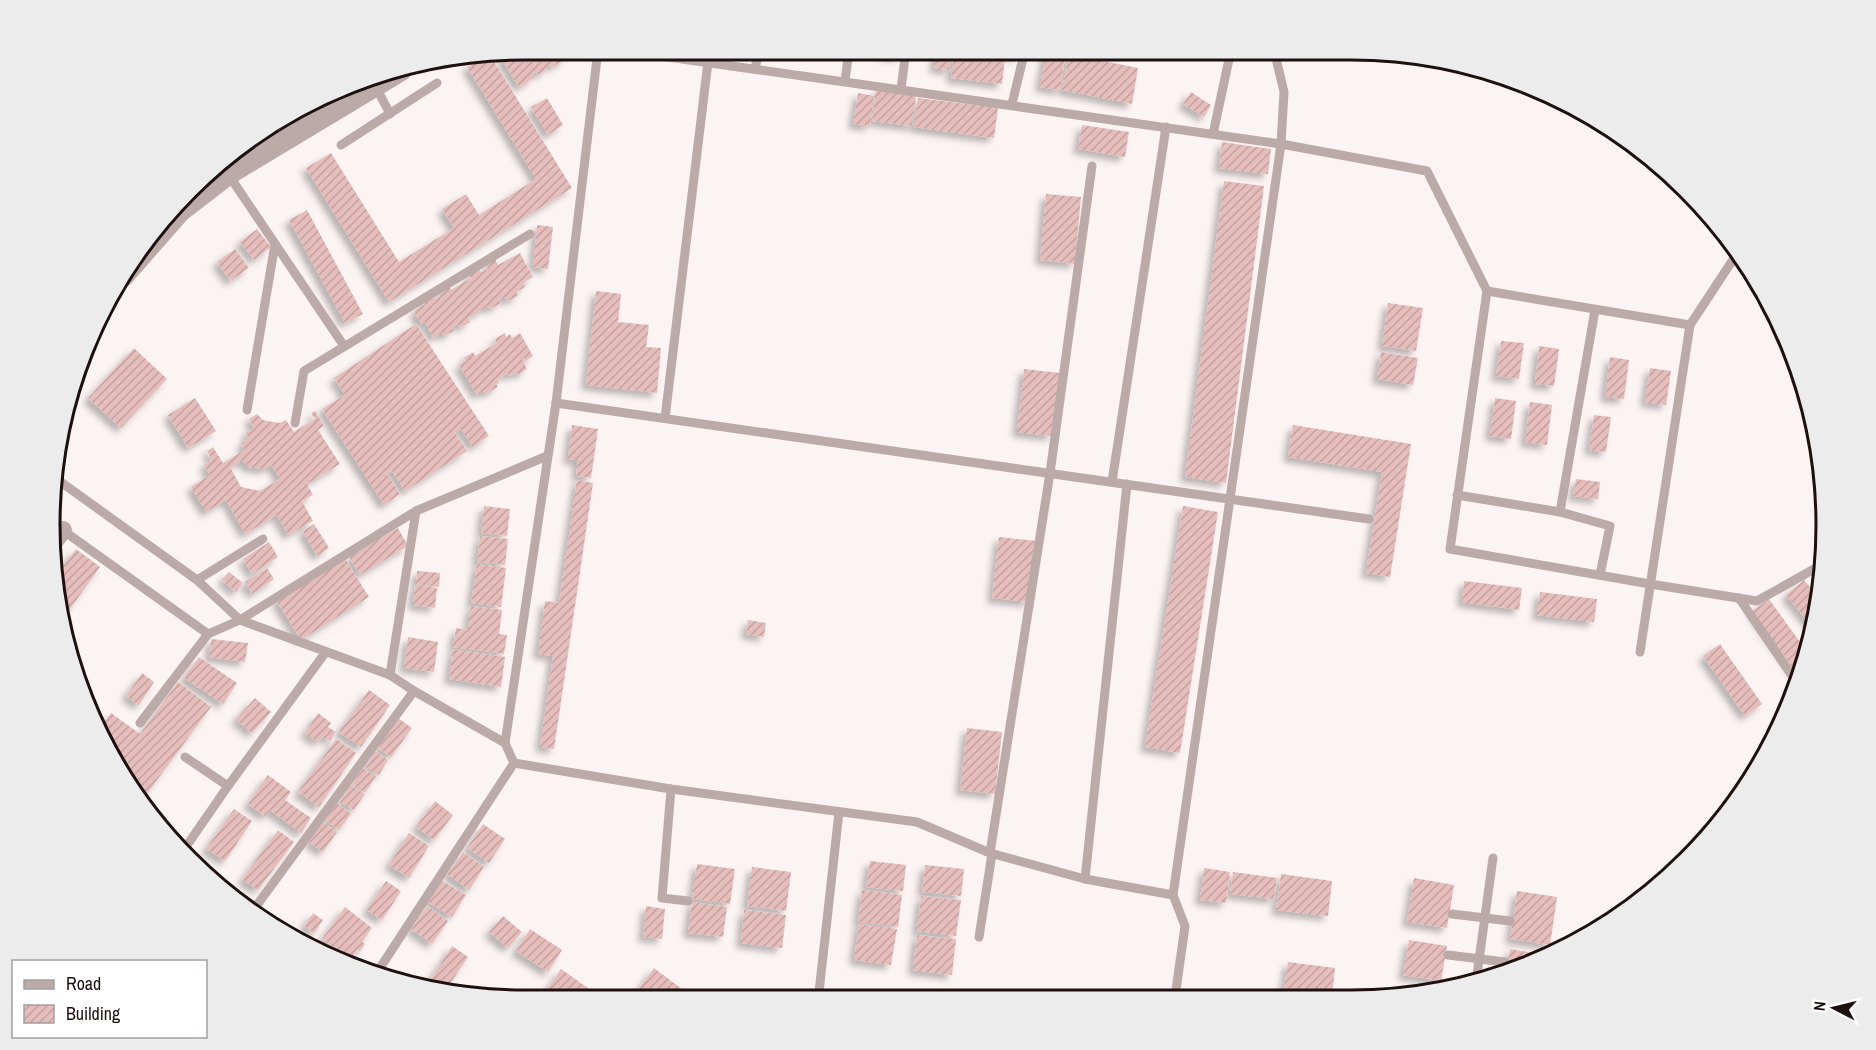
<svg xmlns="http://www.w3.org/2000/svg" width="1876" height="1050" font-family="'Archivo Narrow',sans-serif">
  <defs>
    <pattern id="building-hatch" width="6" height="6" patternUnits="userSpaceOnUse" patternTransform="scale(1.5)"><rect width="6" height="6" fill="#e5bdba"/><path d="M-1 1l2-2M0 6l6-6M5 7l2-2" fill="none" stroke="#c4a19f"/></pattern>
    <filter id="shadow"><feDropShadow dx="-5" dy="5" stdDeviation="3" flood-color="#0004"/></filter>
  </defs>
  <rect width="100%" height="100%" fill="#fcf4f3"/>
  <g fill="url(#building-hatch)" fill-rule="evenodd" filter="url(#shadow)">
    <polygon points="525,50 562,50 567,58 552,67 550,64 546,67 547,69 538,75 536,72 532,74 534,78 519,87 501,58 510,52"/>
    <polygon points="884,50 901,50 900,57 883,55"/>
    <polygon points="937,50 952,50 949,70 934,68"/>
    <polygon points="986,50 1018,50 1017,57"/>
    <polygon points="1046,50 1066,50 1060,90 1040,87"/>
    <polygon points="954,52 1005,58 1002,84 951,78"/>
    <polygon points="1069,54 1138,68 1132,104 1062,90"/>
    <polygon points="490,55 572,188 389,302 306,168 331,153 399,262 454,228 442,209 466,194 479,215 536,179 467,67 486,56"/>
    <polygon points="876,89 916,95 912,126 872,121"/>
    <polygon points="1191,92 1211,105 1204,117 1183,104"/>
    <polygon points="858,93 874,96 870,126 853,124"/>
    <polygon points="547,98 563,125 548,135 531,107"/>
    <polygon points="918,98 998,108 994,138 914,127"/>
    <polygon points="1082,125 1129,132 1125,157 1078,149"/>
    <polygon points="1222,142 1271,149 1268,174 1219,168"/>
    <polygon points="1224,181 1264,186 1226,483 1185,477"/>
    <polygon points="1046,194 1081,197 1075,264 1040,260"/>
    <polygon points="307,210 363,314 345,323 289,220"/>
    <polygon points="537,225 553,227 548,269 533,267"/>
    <polygon points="257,229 271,247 254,260 240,242"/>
    <polygon points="235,249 249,268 230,281 217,262"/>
    <polygon points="520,253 533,277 523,283 525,287 516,292 518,296 508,301 505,297 499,300 501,303 490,309 488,306 468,318 470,322 460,328 458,324 452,327 454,331 444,336 442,333 433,338 425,322 421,324 414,311 425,304 424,301 433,295 435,299 440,296 438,292 449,287 451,290 471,278 469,274 479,269 481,272 488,269 486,265 495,259 498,265"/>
    <polygon points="596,291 621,294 618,322 649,325 646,347 661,348 657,393 586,385"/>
    <polygon points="1388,303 1423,308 1416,351 1382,346"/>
    <polygon points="416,324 489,436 473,447 461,429 455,433 467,451 405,491 392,471 387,474 400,494 384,505 322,409 345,395 334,378"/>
    <polygon points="505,333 506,337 510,334 512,338 520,333 533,356 526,361 524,358 522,359 527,369 518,375 517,372 510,376 508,373 497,379 499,383 496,384 498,387 486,393 484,391 477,395 459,365 466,361 464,358 473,352 475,356 497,343 495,339"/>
    <polygon points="1501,341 1524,343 1519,379 1496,376"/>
    <polygon points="1539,346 1559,349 1554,386 1535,384"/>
    <polygon points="134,348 167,379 121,428 88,398"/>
    <polygon points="1381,352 1418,358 1413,385 1377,379"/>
    <polygon points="1610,357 1629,360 1624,399 1605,397"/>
    <polygon points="1650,368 1671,371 1666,405 1645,402"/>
    <polygon points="1024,369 1060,373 1052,436 1017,432"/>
    <polygon points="195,398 216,431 188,448 168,415"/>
    <polygon points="1495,398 1516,401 1511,439 1490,436"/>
    <polygon points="1530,402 1552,405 1547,445 1525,442"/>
    <path d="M 315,411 L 324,426 L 318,430 L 340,464 L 307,484 L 313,495 L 302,501 L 313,521 L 288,535 L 277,515 L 245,534 L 226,500 L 206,512 L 191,487 L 210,475 L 204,465 L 212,460 L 207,451 L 213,447 L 223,463 L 245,450 L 241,443 L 249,438 L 245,433 L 254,428 L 249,419 L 257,414 L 263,420 L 272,422 L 280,423 L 286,420 L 294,432 L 315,419 L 311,413 ZM 242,460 L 248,467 L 263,469 L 272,465 L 280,479 L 260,491 L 241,487 L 230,467 Z"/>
    <polygon points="1594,415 1611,417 1606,452 1589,450"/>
    <polygon points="572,425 598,429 591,478 576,476 578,460 568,459"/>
    <polygon points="1293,425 1411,444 1390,577 1366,573 1382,472 1288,457"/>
    <polygon points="1576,479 1600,482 1598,499 1573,496"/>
    <polygon points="577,480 593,483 554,749 540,747 553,656 538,654 545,601 559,603"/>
    <polygon points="484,506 510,509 507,536 481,533"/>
    <polygon points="1183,506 1218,512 1180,753 1145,747"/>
    <polygon points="314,524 329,548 317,556 303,531"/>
    <polygon points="398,528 408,546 360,575 349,557"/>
    <polygon points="480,536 508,539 505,565 477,562"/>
    <polygon points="999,537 1036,541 1029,602 992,598"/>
    <polygon points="269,542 278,557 252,574 243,559"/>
    <polygon points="76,549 100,567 65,616 55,577"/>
    <polygon points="344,557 369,597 301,640 276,600"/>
    <polygon points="477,564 506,568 501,607 471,603"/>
    <polygon points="267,568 274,579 252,594 245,582"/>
    <polygon points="417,571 440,573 439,587 416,584"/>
    <polygon points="229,572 243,583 236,592 222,580"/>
    <polygon points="1804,580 1820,599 1813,628 1786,595"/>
    <polygon points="1464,581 1522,588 1519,610 1462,602"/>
    <polygon points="415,585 437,588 435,608 413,605"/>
    <polygon points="1540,592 1597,599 1594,622 1537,615"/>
    <polygon points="1769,599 1807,652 1801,679 1752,611"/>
    <polygon points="471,606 502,610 499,634 507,635 504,654 453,647 456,628 468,630"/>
    <polygon points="748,620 766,623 764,637 746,634"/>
    <polygon points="408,637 438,642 434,672 404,668"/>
    <polygon points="211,639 248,643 245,662 209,657"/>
    <polygon points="1720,644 1762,704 1745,716 1703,656"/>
    <polygon points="453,649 505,657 501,687 449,679"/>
    <polygon points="199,657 237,683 223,704 184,678"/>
    <polygon points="142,673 154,682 139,705 126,696"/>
    <polygon points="178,682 211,707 143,799 99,729 111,713 140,734"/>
    <polygon points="369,690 390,705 361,747 339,732"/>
    <polygon points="255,698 271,712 252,733 236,719"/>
    <polygon points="318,713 331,723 328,727 336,732 330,741 323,736 318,742 305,733"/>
    <polygon points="398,718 412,728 391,757 378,748"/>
    <polygon points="967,728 1002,732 995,794 960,790"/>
    <polygon points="336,739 356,753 319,807 298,792"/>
    <polygon points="375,751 388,760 379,775 366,767"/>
    <polygon points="363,768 376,776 365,793 352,784"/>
    <polygon points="268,775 291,792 285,800 311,818 301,833 270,810 265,816 248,804"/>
    <polygon points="350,785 365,794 354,810 340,802"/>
    <polygon points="435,801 453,815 434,840 416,827"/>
    <polygon points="337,803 351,814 339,830 325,820"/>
    <polygon points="234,809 252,821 225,861 206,849"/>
    <polygon points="323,822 337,832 323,852 309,842"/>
    <polygon points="483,824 505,839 489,863 467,848"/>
    <polygon points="278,830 294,842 258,890 242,879"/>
    <polygon points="409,833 429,846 409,878 389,865"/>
    <polygon points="463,852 484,867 469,890 447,874"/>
    <polygon points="870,861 906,865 903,891 866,887"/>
    <polygon points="697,864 735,869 730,904 692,899"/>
    <polygon points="925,865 964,869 961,896 922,892"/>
    <polygon points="752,867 791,872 786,911 747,906"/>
    <polygon points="1204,868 1230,872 1226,903 1200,900"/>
    <polygon points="1233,872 1277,878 1274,899 1230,894"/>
    <polygon points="1281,874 1332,881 1328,916 1276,910"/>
    <polygon points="1414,878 1454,885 1447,928 1407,922"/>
    <polygon points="441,880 466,895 452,917 428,902"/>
    <polygon points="386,881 401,891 382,920 367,910"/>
    <polygon points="862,890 902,895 898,927 858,922"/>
    <polygon points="1517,891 1557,897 1550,945 1510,939"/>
    <polygon points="921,896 961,900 956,936 917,931"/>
    <polygon points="692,902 727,907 723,937 688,933"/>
    <polygon points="427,906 448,921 432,944 411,929"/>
    <polygon points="646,906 665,909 662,939 643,937"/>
    <polygon points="345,907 372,928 362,942 365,944 360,951 357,950 351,959 322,939"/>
    <polygon points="744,910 786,915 782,948 741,943"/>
    <polygon points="313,913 323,920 314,933 304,926"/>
    <polygon points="503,916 522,932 508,948 489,932"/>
    <polygon points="859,924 897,929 891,965 854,960"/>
    <polygon points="530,929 562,950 548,972 516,951"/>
    <polygon points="917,935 956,939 952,975 913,970"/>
    <polygon points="1409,940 1447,946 1441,981 1403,975"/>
    <polygon points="452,946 468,957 445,991 425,988"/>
    <polygon points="1510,949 1546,955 1506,974"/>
    <polygon points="1288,962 1335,968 1332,997 1283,997"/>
    <polygon points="654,968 695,999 644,999 636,993"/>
    <polygon points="561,969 588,988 580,999 547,999 543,996"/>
    <polygon points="1403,987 1432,992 1413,996 1401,997"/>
    <polygon points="524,989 538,999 516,999"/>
  </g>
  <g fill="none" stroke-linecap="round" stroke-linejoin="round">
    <g stroke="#bcaaa9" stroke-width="9">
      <polyline points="619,50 1281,144 1427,171 1487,291 1690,325"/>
      <polyline points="755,69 759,50"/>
      <polyline points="845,81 849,50"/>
      <polyline points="376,87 390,114"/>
      <polyline points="901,89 906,50"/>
      <polyline points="1012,104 1025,50"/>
      <polyline points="1213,134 1231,50"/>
      <polyline points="341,145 437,83"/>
      <polyline points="228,174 344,346"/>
      <polyline points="1487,291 1450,549 1650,584 1757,601 1823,564"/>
      <polyline points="556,403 1369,519"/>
      <polyline points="247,410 275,244"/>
      <polyline points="665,418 708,62"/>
      <polyline points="295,423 304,371 530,234"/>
      <polyline points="58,480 197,580 240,620 390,675 414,691 505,743 514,763 671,789 917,822 990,853 1085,879 1173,895"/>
      <polyline points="1112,482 1166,127"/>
      <polyline points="1457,495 1560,512 1610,526 1600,575"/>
      <polyline points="1560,512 1595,310"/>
      <polyline points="54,524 208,634"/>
      <polyline points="197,580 263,539"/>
      <polyline points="1739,598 1797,683"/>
      <polyline points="1640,652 1690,325 1738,252"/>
      <polyline points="390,675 416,511"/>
      <polyline points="140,723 208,634 240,620 416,511 547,456"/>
      <polyline points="505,743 556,403 598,50"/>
      <polyline points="185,757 228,786"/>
      <polyline points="671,789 662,898 688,901"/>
      <polyline points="183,851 228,786 325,653"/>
      <polyline points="990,853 1050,473 1092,166"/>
      <polyline points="1085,879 1127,484"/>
      <polyline points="254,909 414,691"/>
      <polyline points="256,911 304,944"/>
      <polyline points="1452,914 1510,921"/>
      <polyline points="979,937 992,854"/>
      <polyline points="1448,955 1505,962"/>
      <polyline points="376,974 514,763"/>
      <polyline points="1476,982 1493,858"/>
      <polyline points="819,992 839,812"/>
      <polyline points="1175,997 1185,926 1173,895 1281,144 1284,92 1275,54 1273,50"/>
    </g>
    <polyline stroke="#bcaaa9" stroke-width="18" points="52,545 63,530"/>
    <polyline stroke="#bcaaa9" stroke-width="22" points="123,276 180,211 228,174 401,70"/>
  </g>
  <path d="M0 0H1876V1050H0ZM525 60H1351A465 465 0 0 1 1816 525V525A465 465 0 0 1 1351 990H525A465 465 0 0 1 60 525V525A465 465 0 0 1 525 60Z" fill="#edecec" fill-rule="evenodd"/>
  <path fill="none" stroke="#1d100f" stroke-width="3" d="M525 60H1351A465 465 0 0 1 1816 525V525A465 465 0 0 1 1351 990H525A465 465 0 0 1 60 525V525A465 465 0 0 1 525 60Z"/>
  <rect x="12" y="960" width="195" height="78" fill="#ffffff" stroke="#a59f9f" stroke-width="1.5"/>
  <rect x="24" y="980" width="30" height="9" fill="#bcaaa9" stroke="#a59f9f" stroke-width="1.5"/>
  <text x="66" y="990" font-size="18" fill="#1d100f">Road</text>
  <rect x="24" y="1005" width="30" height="18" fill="url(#building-hatch)" stroke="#a59f9f" stroke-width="1.5"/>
  <text x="66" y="1020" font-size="18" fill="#1d100f">Building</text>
  <g transform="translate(1834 1008) rotate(277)" stroke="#ffffff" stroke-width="4.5" paint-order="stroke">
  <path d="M0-4.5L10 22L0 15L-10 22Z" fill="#1d100f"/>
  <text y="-9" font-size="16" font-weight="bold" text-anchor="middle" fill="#1d100f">N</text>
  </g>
</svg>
